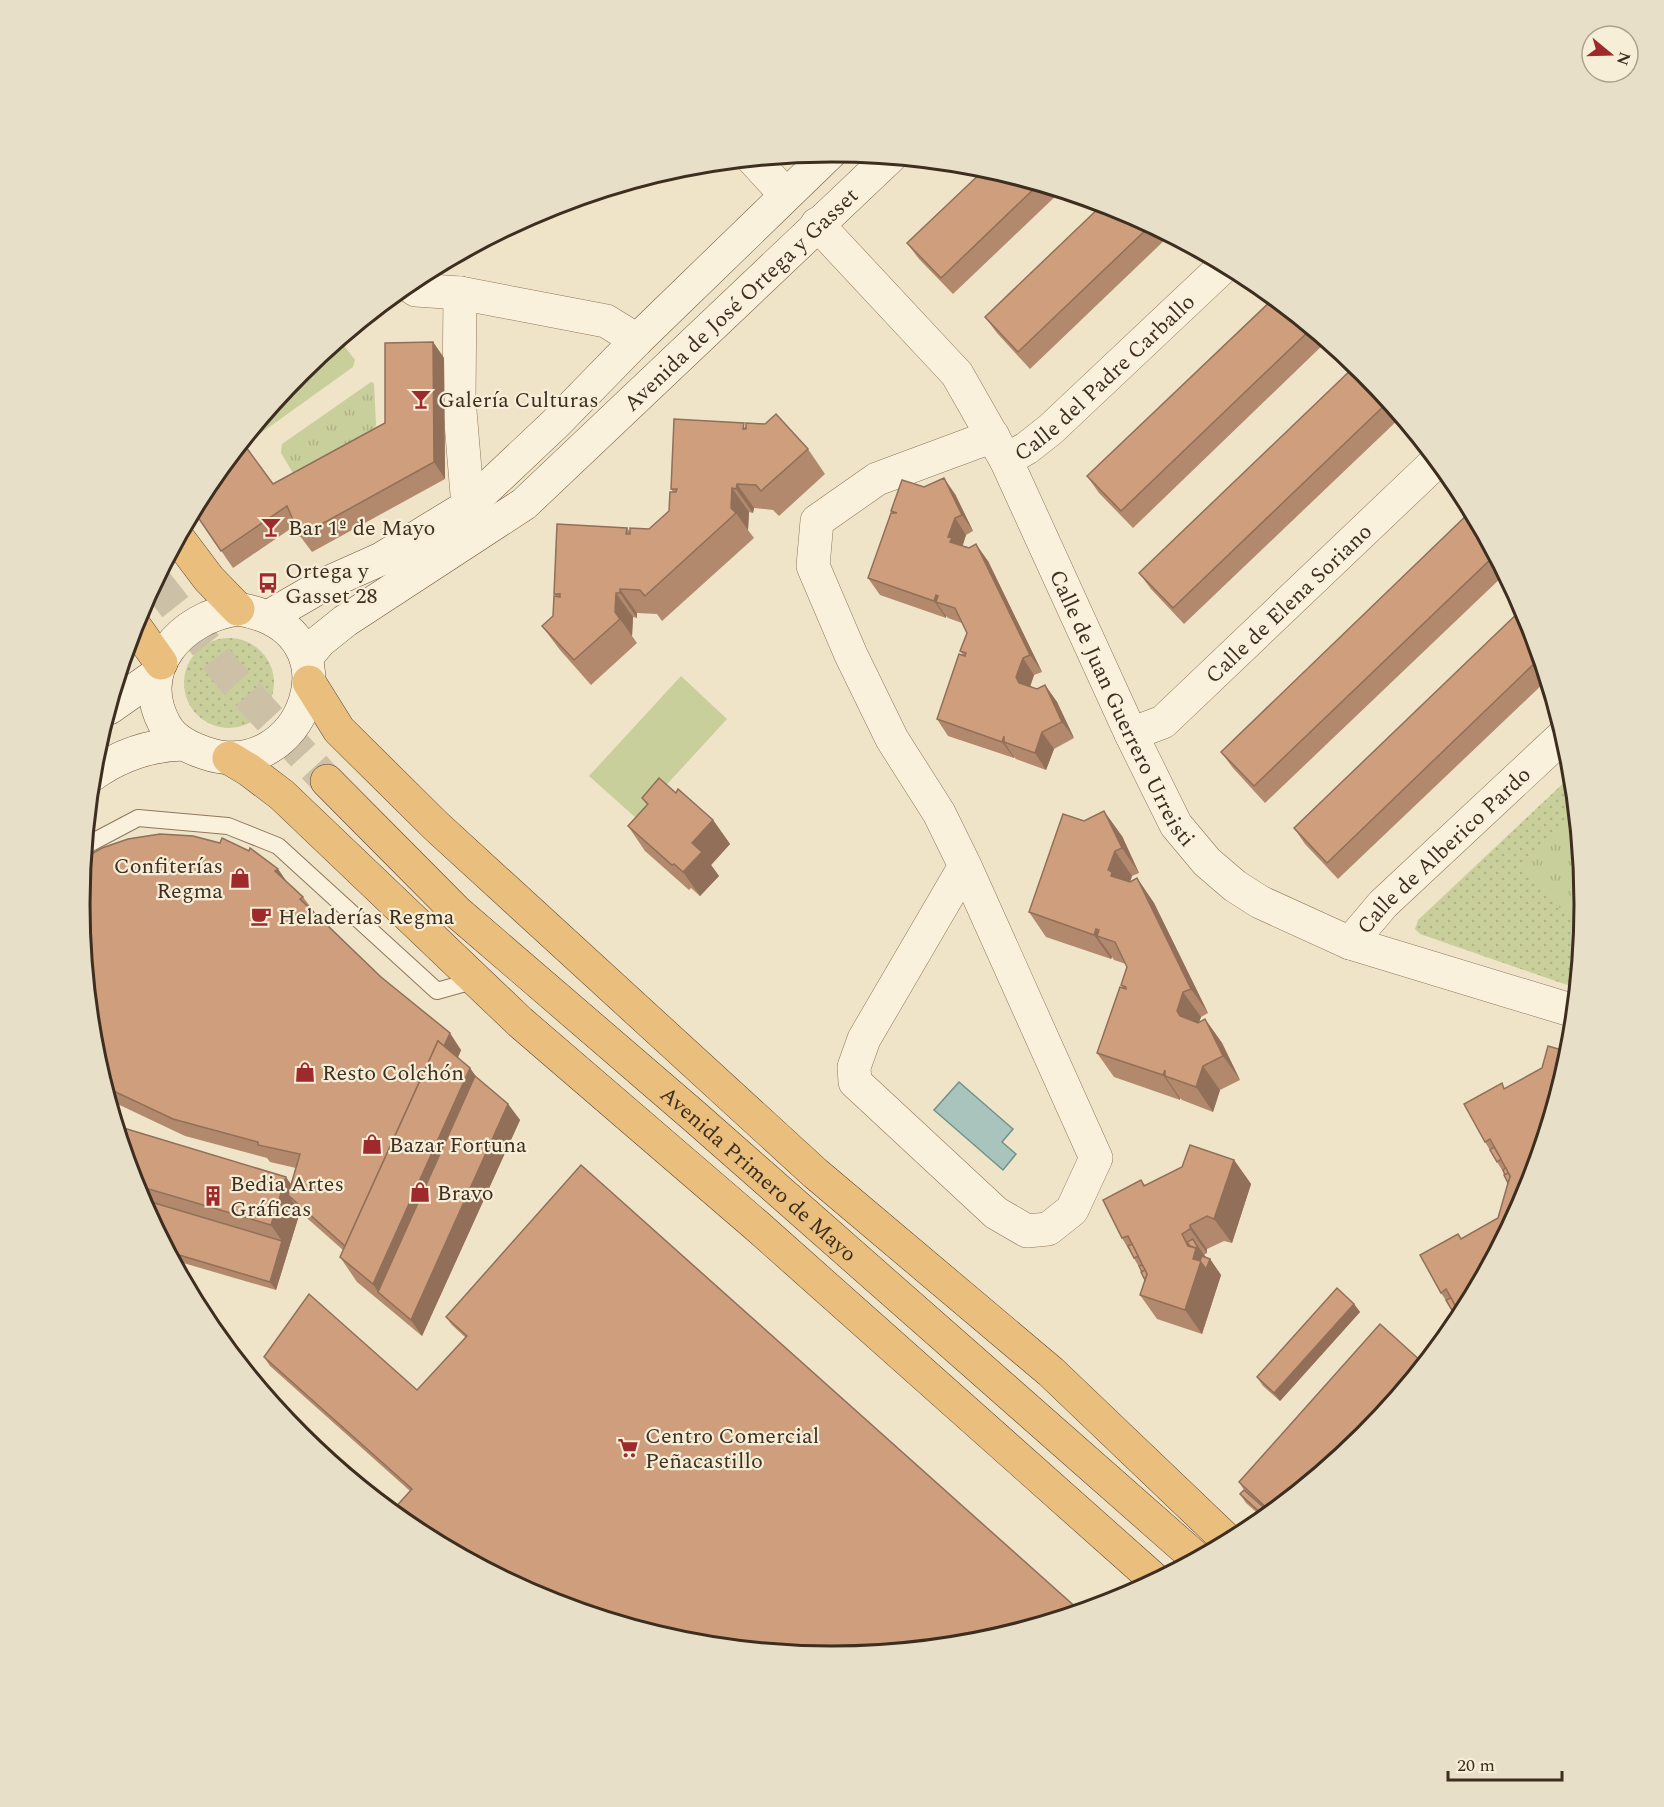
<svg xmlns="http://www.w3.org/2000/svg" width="1664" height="1807" font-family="Spectral,serif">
  <defs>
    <pattern id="grass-dots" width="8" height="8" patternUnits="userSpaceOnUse" patternTransform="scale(1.5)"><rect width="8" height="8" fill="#c9cf9b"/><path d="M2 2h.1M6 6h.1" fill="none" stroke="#aeb285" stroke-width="1.8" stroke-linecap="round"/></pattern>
    <pattern id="park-tufts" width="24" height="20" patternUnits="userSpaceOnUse" patternTransform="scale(1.5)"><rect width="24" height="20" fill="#c9cf9b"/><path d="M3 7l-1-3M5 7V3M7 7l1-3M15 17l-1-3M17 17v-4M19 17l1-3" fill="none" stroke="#aeb285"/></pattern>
  </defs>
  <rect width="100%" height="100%" fill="#f0e4c8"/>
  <g fill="url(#grass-dots)">
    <circle cx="229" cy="683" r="45"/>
    <polygon points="1572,775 1584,904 1576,988 1420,934 1415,929 1418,920"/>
  </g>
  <g fill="url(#park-tufts)">
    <polygon points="371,382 374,383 376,425 371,434 297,475 293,473 281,453 282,444"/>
    <polygon points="1576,814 1584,904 1581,931 1520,866"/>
  </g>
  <g fill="#c9cf9b">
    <polygon points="339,339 355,360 353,367 247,443 244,440 300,371"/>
    <polygon points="681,676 727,719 636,818 589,776"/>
  </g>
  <polygon fill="#a9c4bc" stroke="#6f938a" stroke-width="1.5" points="959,1082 1013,1129 1002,1142 1016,1154 1003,1170 934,1110"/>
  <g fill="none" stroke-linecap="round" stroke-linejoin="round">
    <polyline stroke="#ccc0a6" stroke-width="33" stroke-dasharray="33 16" stroke-linecap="butt" points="155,581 230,676 327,781"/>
    <g stroke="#8d765c" stroke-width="18">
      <polyline id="service" points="85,846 138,818 228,826 278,846 437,991 476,980"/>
    </g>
    <g stroke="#8d765c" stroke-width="34">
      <g id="minor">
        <polyline points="753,159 786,195"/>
        <path id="s1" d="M 817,224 L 957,374 L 1006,460 L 1131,734 L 1176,825 L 1207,862 L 1235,886 L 1260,902 L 1350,943 L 1574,1011"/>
        <polyline points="407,284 416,290 460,293 606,321 637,340"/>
        <polyline points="460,293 459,399 468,506"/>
        <path id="s2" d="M 1006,460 L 1027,448 L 1051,429 L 1225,265"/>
        <path id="s3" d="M 1131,734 L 1163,722 L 1437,461"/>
        <polyline points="965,866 864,1039 854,1067 855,1082 996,1213 1027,1231 1048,1229 1072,1210 1096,1158 965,866 939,813 892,739 851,655 813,566 817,521 877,479 993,436"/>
        <path id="s4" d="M 1350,943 L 1383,904 L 1564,735"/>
      </g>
    </g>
    <g stroke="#6f573f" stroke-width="34">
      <g id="secondary">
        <path d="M 238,609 C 364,629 302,787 205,753 C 190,748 173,740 165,725 C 134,669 181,617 238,609 Z"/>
        <polyline points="268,617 325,584 381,559 468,506 556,423 637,340 832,151"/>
        <path id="s5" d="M 306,658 L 320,641 L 345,621 L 524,504 L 890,157"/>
        <polyline points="109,708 156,675"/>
        <path d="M 92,775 C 120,755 149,745 183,744"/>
      </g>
    </g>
    <g stroke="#5b4430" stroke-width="34">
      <g id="trunk">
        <polyline points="178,538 209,579 238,609"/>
        <polyline points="134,625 161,663"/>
        <polyline points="309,682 339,730 436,826 815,1173 1051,1372 1228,1541"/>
        <polyline points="229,758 249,770 282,795 520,1022 756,1225 1155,1580"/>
        <path id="s6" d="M 327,781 L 457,912 L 694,1116 L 1196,1558"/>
      </g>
    </g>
    <use href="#service" stroke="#faf1dc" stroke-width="16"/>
    <use href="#minor" stroke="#faf1dc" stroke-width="33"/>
    <use href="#secondary" stroke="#faf1dc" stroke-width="33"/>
    <use href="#trunk" stroke="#eabe7c" stroke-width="33"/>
  </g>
  <g fill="#b2896c">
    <polygon points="986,168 1061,191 953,294 919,259 907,243"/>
    <polygon points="1120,208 1170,235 1030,369 997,333 985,317"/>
    <polygon points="1274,298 1327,341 1133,528 1099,493 1087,476"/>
    <polygon points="433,342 444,358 445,479 312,552 300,536 296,525 233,568 193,510 273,484 385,423"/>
    <polygon points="1364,372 1401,417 1184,624 1151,589 1139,573"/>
    <polygon points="746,426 808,449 825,474 779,516 773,510 754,508 753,513 749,512 748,530 754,538 662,621 657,614 637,613 637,618 633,617 632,636 637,643 591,685 560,650 542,626 553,616 556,596 554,594 627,528 630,532 649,529 669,511 673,492 671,489"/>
    <polygon points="955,494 973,531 966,535 962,546 988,561 1042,672 1034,675 1030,686 1037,689 1045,685 1057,702 1074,738 1054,749 1046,770 1016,759 1014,757 1014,758 948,736 937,719 963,655 960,651 967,633 962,623 948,618 946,616 946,618 880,595 868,578 893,513 891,511"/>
    <polygon points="1471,511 1505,574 1265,803 1233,768 1221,752"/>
    <polygon points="1527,616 1547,680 1338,879 1305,844 1294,828"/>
    <polygon points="676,793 713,820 730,844 711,865 719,876 700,896 691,888 689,890 645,851 628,826 647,805 642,798"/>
    <polygon points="1122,836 1139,873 1132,876 1130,882 1137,878 1154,903 1208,1013 1201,1017 1199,1022 1205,1019 1222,1043 1240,1080 1220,1090 1213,1112 1182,1100 1180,1098 1180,1100 1114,1077 1097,1053 1124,989 1121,985 1127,967 1126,964 1114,960 1112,957 1111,959 1046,937 1029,912"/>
    <polygon points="278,869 286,881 303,897 315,913 381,977 461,1050 458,1058 470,1068 475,1076 508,1104 520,1120 422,1336 357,1282 340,1257 343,1250 300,1212 276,1290 173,1260 137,1191 117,1126 291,1184 296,1168 270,1162 267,1158 185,1136 109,1100 94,1050"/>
    <polygon points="1464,1104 1527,1192 1459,1320 1441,1293 1458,1234 1461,1239 1498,1218 1508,1183 1505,1175 1485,1142"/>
    <polygon points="1234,1160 1251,1184 1232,1243 1224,1241 1207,1249 1207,1253 1204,1255 1206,1257 1210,1259 1221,1275 1202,1334 1157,1319 1140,1295 1145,1280 1142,1272 1122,1238 1141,1180 1145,1185"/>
    <polygon points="1354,1304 1360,1312 1280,1401 1263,1386 1257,1377"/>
    <polygon points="446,1317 1080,1611 410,1491 270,1366 264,1357 417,1390 466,1338 452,1325"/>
    <polygon points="1364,1436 1263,1518 1246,1503 1240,1494 1244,1490 1239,1482"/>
  </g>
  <g fill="#916f58">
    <polygon points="433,342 444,358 445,479 434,462"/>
    <polygon points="944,478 955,494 973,531 962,515"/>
    <polygon points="737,484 754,508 753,513 736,489"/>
    <polygon points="732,488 749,512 748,530 736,513 731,508"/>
    <polygon points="955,518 966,535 961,551 950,542 948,537"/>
    <polygon points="976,544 988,561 1042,672 1030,655"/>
    <polygon points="620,589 637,613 637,618 620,593"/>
    <polygon points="616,593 633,617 632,636 615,612"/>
    <polygon points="936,595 942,604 936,602 946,616 946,618 934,601"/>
    <polygon points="1023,658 1034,675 1028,693 1019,683 1016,677"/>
    <polygon points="1045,685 1057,702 1074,738 1062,722"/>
    <polygon points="1042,732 1054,749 1046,770 1035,753"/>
    <polygon points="1004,736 1004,742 1014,757 1014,758 1002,742"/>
    <polygon points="1104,811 1122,836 1139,873 1122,848"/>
    <polygon points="713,820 730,844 711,865 719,876 700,896 683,872 692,843"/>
    <polygon points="1115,851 1132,876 1126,892 1111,876 1108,870"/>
    <polygon points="278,869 289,885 275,871"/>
    <polygon points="1137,878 1154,903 1208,1013 1191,989"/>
    <polygon points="1096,929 1102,937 1097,936 1112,957 1111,959 1094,935"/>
    <polygon points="1183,992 1201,1017 1194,1035 1180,1016 1177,1011"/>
    <polygon points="1205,1019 1222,1043 1240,1080 1223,1056"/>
    <polygon points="450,1033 461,1050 363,1268 352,1252"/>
    <polygon points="1203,1066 1220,1090 1213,1112 1196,1087"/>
    <polygon points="470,1068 487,1092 378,1292 373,1284"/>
    <polygon points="1165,1070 1165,1076 1180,1098 1180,1100 1163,1075"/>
    <polygon points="508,1104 520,1120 422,1336 411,1320"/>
    <polygon points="1234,1160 1251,1184 1232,1243 1214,1219"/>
    <polygon points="286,1177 303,1201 288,1195 300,1212 276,1290 270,1282 282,1241 271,1225"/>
    <polygon points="1190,1225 1207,1249 1207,1253 1190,1229"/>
    <polygon points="1182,1234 1195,1253 1193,1239 1205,1256 1208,1263 1210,1259 1221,1275 1202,1334 1185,1310 1193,1259"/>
    <polygon points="1354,1304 1360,1312 1280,1401 1274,1393"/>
    <polygon points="231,1341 237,1350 241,1361 240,1363 234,1356"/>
    <polygon points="1422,1362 1423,1364 1364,1436 1334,1460"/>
  </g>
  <g fill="#cf9f7d" stroke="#916f58" stroke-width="1.5">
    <polygon points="986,168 1039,184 941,278 907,243"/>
    <polygon points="1104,203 1120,208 1151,225 1018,352 985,317"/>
    <polygon points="1274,298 1312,328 1121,511 1087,476"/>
    <polygon points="433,342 434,462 300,536 287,506 221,551 193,510 207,485 228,459 246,447 273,484 385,423 385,343"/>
    <polygon points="1356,365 1364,372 1389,401 1173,608 1139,573"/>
    <polygon points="776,414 808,449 761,491 756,485 737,484 736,489 732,488 731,508 736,513 645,596 640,590 620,589 620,593 616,593 615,612 620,619 574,660 542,626 553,616 554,596 560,597 560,594 554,594 557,524 627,528 626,534 630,534 630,528 649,529 669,511 670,492 676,492 677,489 671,489 674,419 744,423 743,429 746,429 746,423 765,424"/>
    <polygon points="944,478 962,515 955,518 948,537 952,538 950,542 969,548 976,544 1030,655 1023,658 1016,677 1019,683 1037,689 1045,685 1062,722 1042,732 1035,753 1004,742 1004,736 1002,742 937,719 959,654 965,656 966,653 960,651 967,633 955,608 936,602 938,596 936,595 934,601 868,578 891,513 897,513 891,511 902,480 924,487"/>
    <polygon points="1471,511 1495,555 1254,786 1221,752"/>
    <polygon points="1523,608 1527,616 1540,658 1327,863 1294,828"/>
    <polygon points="659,778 676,793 678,789 713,820 692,843 702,852 683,872 674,864 672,865 628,826 648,804 642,798"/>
    <polygon points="1104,811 1122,848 1115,851 1108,870 1112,872 1111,876 1130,882 1137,878 1191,989 1183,992 1177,1011 1180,1016 1198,1023 1205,1019 1223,1056 1203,1066 1196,1087 1165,1076 1165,1070 1163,1075 1097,1053 1120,987 1126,989 1126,987 1121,985 1127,967 1115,942 1097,936 1099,930 1096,929 1094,935 1029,912 1063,814 1084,821"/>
    <polygon points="160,834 193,836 220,843 222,838 249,851 250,848 278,869 275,871 303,897 300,899 381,977 450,1033 444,1046 438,1041 345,1246 288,1195 300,1154 258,1145 258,1142 173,1119 105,1087 94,1050 80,903 84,858 102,848 128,839"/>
    <polygon points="438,1041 470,1068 373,1284 340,1257"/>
    <polygon points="1548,1046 1569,1052 1527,1192 1461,1316 1446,1289 1441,1293 1420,1255 1458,1234 1461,1239 1498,1218 1510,1176 1490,1139 1485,1142 1464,1104 1502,1083 1504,1089 1542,1068"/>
    <polygon points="475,1076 508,1104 411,1320 378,1292"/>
    <polygon points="117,1126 286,1177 271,1225 135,1185"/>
    <polygon points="1190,1145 1234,1160 1214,1219 1207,1216 1190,1225 1190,1229 1182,1234 1188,1246 1196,1248 1193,1259 1201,1261 1185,1310 1140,1295 1147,1274 1128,1236 1122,1238 1103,1200 1141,1180 1144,1186 1182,1167"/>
    <polygon points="1494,1147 1501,1159 1497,1162 1490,1150"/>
    <polygon points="581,1165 1080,1611 978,1642 832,1656 685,1641 544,1599 414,1529 392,1511 412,1489 264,1357 309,1294 417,1390 467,1336 446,1317"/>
    <polygon points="1506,1168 1508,1173 1505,1175 1503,1170"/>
    <polygon points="1508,1173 1510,1176 1508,1183 1504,1175"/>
    <polygon points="141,1199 282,1241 270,1282 169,1252"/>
    <polygon points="1193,1239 1202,1256 1196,1248 1190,1246 1187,1242"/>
    <polygon points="1132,1244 1138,1256 1134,1258 1128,1246"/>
    <polygon points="1202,1256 1210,1259 1206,1269 1200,1261"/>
    <polygon points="1142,1265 1145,1270 1142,1272 1139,1266"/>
    <polygon points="1145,1270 1147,1274 1145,1280 1141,1272"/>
    <polygon points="1337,1288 1354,1304 1274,1393 1257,1377"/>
    <polygon points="1451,1298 1457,1310 1453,1312 1446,1300"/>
    <polygon points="1380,1324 1422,1362 1334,1460 1271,1512 1239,1482"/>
    <polygon points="210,1327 213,1327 224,1332 231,1341 235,1352 234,1356"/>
    <polygon points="1244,1490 1270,1513 1265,1517 1240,1494"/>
  </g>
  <defs>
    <g id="bar-bare" transform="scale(1.62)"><path d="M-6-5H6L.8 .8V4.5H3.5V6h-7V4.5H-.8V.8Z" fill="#9e2a2b" stroke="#f7eed8" stroke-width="2.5" paint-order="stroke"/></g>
    <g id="bus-bare" transform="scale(1.62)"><path d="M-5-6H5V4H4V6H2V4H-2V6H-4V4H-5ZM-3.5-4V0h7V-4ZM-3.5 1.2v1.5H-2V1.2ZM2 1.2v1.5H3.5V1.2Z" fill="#9e2a2b" stroke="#f7eed8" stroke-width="2.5" paint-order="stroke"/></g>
    <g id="shop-bare" transform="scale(1.62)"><path d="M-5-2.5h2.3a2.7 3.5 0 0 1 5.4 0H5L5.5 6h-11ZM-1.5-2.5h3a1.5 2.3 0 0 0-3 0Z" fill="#9e2a2b" stroke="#f7eed8" stroke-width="2.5" paint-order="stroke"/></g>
    <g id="cafe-bare" transform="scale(1.62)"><path d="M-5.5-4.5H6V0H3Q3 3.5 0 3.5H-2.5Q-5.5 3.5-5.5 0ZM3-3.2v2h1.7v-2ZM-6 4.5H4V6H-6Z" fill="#9e2a2b" stroke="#f7eed8" stroke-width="2.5" paint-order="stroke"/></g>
    <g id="building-bare" transform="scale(1.62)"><path d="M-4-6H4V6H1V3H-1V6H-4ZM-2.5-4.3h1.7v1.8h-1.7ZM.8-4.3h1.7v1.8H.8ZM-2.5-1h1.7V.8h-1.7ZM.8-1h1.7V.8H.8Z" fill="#9e2a2b" stroke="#f7eed8" stroke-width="2.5" paint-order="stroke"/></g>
    <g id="supermarket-bare" transform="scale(1.62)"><path d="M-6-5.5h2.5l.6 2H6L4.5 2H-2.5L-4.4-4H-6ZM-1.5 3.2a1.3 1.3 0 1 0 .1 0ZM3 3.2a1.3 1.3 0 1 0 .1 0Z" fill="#9e2a2b" stroke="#f7eed8" stroke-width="2.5" paint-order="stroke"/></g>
  </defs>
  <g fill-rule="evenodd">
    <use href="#bar-bare" x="421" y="399"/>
    <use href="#bar-bare" x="271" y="527"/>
    <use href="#bus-bare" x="268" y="583"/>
    <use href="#shop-bare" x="240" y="878"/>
    <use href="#cafe-bare" x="261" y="916"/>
    <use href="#shop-bare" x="305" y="1072"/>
    <use href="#shop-bare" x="372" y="1144"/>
    <use href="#shop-bare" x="420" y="1192"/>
    <use href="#building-bare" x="213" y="1196"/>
    <use href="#supermarket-bare" x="628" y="1448"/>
  </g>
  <g text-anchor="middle" stroke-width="4.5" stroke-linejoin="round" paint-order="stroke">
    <g font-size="22" fill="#3d2e20" stroke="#f7eed8">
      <text dy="8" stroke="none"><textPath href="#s5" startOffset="566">Avenida de José Ortega y Gasset</textPath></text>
      <text dy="8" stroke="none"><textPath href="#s2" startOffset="129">Calle del Padre Carballo</textPath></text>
      <text dy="8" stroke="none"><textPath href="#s3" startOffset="207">Calle de Elena Soriano</textPath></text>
      <text dy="8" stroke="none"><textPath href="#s1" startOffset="578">Calle de Juan Guerrero Urreisti</textPath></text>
      <text dy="8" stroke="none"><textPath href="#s4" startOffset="132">Calle de Alberico Pardo</textPath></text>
      <text dy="8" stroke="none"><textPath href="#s6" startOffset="584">Avenida Primero de Mayo</textPath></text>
    </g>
    <g font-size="22" fill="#3d2e20" stroke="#f7eed8" text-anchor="start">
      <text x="438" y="407">Galería Culturas</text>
      <text x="288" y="535">Bar 1º de Mayo</text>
      <text x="285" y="578">Ortega y<tspan x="285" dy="25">Gasset 28</tspan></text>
      <text x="223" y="873" text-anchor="end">Confiterías<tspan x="223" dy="25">Regma</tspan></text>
      <text x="278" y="924">Heladerías Regma</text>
      <text x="322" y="1080">Resto Colchón</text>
      <text x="389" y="1152">Bazar Fortuna</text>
      <text x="230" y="1191">Bedia Artes<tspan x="230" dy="25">Gráficas</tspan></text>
      <text x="437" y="1200">Bravo</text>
      <text x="645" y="1443">Centro Comercial<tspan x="645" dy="25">Peñacastillo</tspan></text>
    </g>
  </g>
  <path d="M0 0H1664V1807H0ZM90 904a742 742 0 1 1 1484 0a742 742 0 1 1-1484 0Z" fill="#e8dfc9" fill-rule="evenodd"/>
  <path fill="none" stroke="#3d2e20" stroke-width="3" d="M90 904a742 742 0 1 1 1484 0a742 742 0 1 1-1484 0Z"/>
  <g transform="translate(1610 54) rotate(109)"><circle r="28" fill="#f7eed8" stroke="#ada18e" stroke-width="1.5"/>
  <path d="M0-4.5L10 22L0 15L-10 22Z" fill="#9e2a2b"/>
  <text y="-9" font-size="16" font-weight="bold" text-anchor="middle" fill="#3d2e20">N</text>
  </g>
  <path d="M1448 1771v9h114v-9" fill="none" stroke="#3d2e20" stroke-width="3"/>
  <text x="1457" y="1771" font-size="18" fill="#3d2e20" stroke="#f7eed8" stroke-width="4.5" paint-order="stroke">20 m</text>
</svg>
